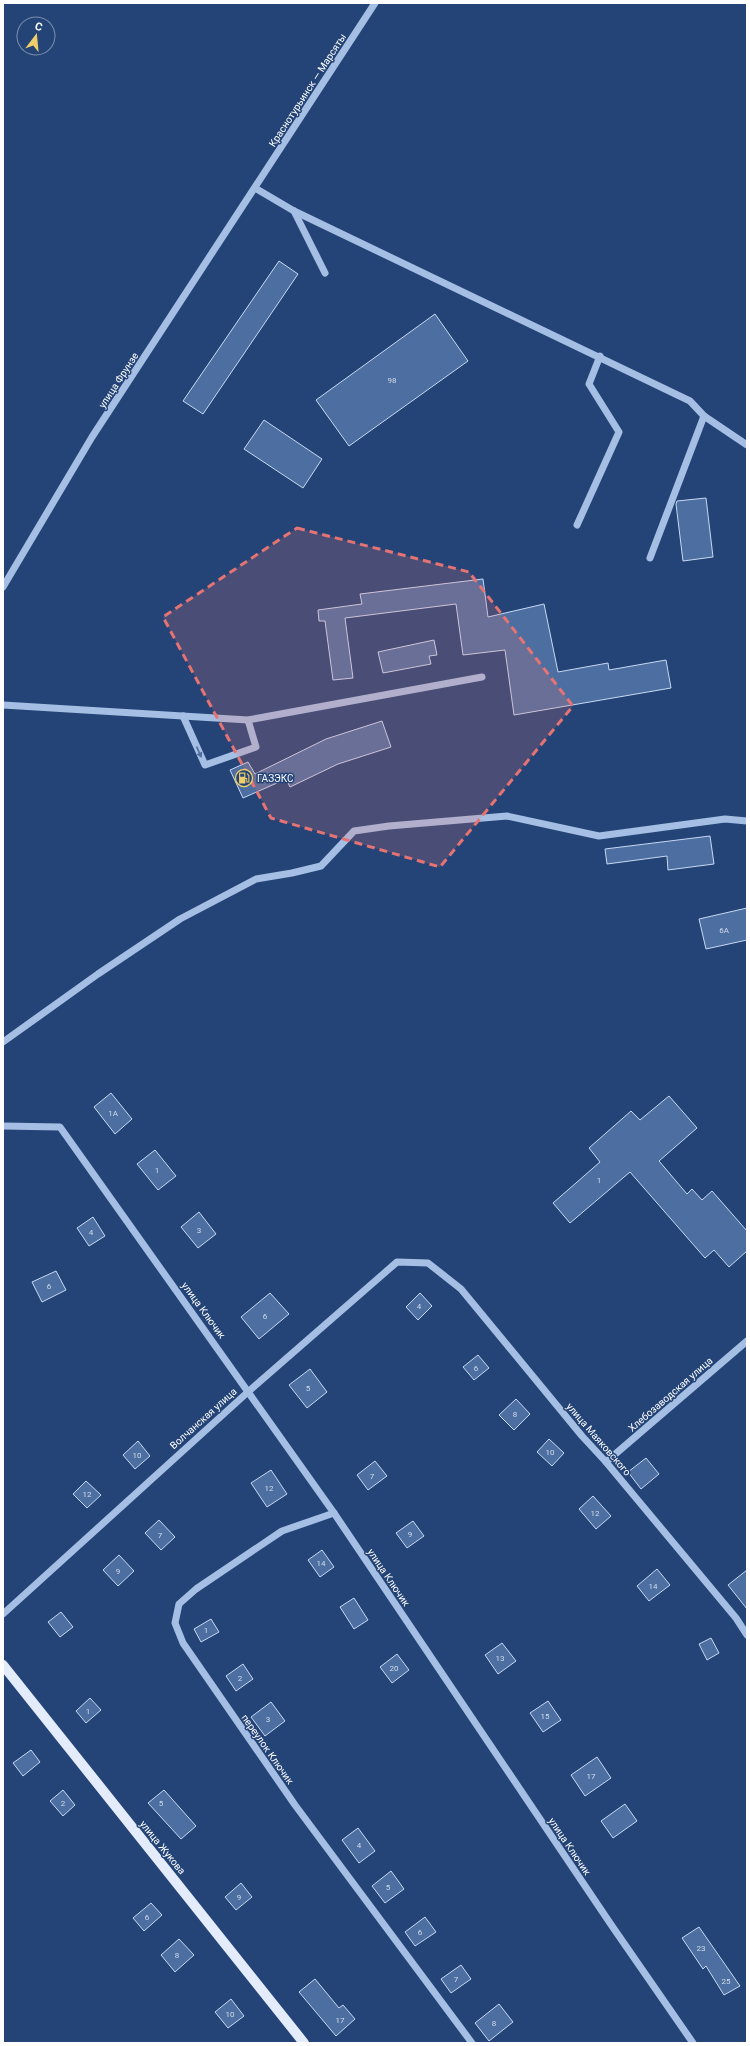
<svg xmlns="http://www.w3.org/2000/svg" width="750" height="2046" font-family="Roboto,sans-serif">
  <rect width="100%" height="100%" fill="#244477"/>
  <g fill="#4c6ea1" stroke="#c8d9f3">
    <polygon points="279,261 298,274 203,414 183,401"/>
    <polygon points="435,314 468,361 349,446 316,400"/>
    <polygon points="264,420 322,459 303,488 244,449"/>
    <polygon points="706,498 713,557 683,561 676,504 677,501"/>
    <polygon points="483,579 488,617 544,604 558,672 608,663 609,670 666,660 671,688 514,715 505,650 463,655 456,604 345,618 353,678 333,680 325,621 319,621 318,610 362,604 360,594"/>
    <polygon points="434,640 437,655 429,656 431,664 383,673 378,652"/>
    <polygon points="382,721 391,747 338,764 290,787 286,779 243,798 230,770 248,762 255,774 326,739"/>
    <polygon points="710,836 714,864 668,870 667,856 607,864 605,849"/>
    <polygon points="747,908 747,940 706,949 699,919"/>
    <polygon points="111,1093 132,1119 115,1134 94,1107"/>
    <polygon points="669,1096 697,1128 659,1161 687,1194 692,1189 702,1200 712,1191 747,1231 747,1251 729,1267 714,1250 705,1258 630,1172 570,1223 553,1203 600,1162 589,1148 631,1111 640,1120"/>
    <polygon points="155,1150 176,1176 158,1190 137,1164"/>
    <polygon points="199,1212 216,1234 198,1248 181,1227"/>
    <polygon points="93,1217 105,1236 89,1246 77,1228"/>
    <polygon points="56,1271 66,1290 42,1302 32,1282"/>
    <polygon points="270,1293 289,1314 259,1339 241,1317"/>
    <polygon points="420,1293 432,1306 418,1320 406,1307"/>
    <polygon points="478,1355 489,1368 474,1380 463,1367"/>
    <polygon points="310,1369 327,1392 307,1408 289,1385"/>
    <polygon points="516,1399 530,1414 514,1430 499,1415"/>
    <polygon points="549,1439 564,1453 552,1466 537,1452"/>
    <polygon points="138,1441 150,1456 135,1469 123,1455"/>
    <polygon points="646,1458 659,1474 641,1489 628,1472"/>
    <polygon points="375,1461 387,1476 368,1490 357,1475"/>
    <polygon points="271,1470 287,1494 267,1507 251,1483"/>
    <polygon points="86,1481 101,1495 87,1508 73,1494"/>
    <polygon points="593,1496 611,1516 596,1529 579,1509"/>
    <polygon points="159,1520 175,1537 161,1550 145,1533"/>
    <polygon points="413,1521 424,1536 407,1548 396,1533"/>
    <polygon points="322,1550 334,1567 320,1577 308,1560"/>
    <polygon points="119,1555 134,1571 118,1586 103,1570"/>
    <polygon points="657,1569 670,1585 649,1601 637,1586"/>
    <polygon points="747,1570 747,1609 728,1585"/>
    <polygon points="354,1598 368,1620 354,1629 340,1607"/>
    <polygon points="61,1612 73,1627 60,1637 48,1622"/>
    <polygon points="211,1619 219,1632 201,1642 194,1629"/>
    <polygon points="711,1638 719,1653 707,1660 699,1644"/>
    <polygon points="502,1643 516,1661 498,1674 485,1655"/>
    <polygon points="397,1654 409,1670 392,1683 380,1667"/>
    <polygon points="243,1664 253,1679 236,1691 226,1676"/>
    <polygon points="90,1698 101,1710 86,1723 76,1711"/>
    <polygon points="548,1701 561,1720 543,1732 530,1713"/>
    <polygon points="271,1702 285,1721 265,1736 251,1717"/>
    <polygon points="31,1750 40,1762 23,1776 13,1763"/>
    <polygon points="597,1757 611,1778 585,1796 571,1775"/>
    <polygon points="63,1790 75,1805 63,1816 50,1801"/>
    <polygon points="164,1790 196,1826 181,1839 148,1803"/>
    <polygon points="625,1804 637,1821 613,1838 601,1821"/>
    <polygon points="358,1828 375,1851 359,1863 342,1840"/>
    <polygon points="391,1871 404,1889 385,1903 372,1886"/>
    <polygon points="241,1883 252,1897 236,1910 225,1897"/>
    <polygon points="151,1903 162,1915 144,1931 133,1918"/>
    <polygon points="425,1917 436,1932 415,1946 405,1932"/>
    <polygon points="699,1927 740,1986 724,1995 706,1966 703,1969 682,1938"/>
    <polygon points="179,1939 194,1955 175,1972 161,1955"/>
    <polygon points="461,1965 471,1979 451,1993 441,1979"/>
    <polygon points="315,1979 339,2008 343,2005 355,2019 336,2036 299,1992"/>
    <polygon points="231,1999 244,2016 228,2028 215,2012"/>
    <polygon points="499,2004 513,2022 489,2041 475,2023"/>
  </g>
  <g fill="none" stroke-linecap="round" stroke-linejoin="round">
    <g stroke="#a5bee3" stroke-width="7">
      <polyline points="255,188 294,211 690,401 704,416 747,445"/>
      <polyline points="294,211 325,273"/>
      <polyline points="577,525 619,432 589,384 600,356"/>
      <polyline points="650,558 704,416"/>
      <polyline points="3,587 92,437 375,3"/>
      <polyline points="3,705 248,720 482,677"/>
      <polyline points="183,716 205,765 256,747 248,720"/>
      <polyline points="3,1042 98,974 180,919 256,879 292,873 321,866 354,831 389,826 507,816 599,836 725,819 747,821"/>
      <polyline points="3,1126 60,1127 334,1513 612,1926 693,2043"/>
      <polyline points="606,1462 747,1341"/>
      <polyline points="334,1513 282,1531 196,1589 179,1604 175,1623 183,1643 295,1805 472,2043"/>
      <polyline points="3,1614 249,1391 397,1262 428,1263 461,1289 582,1436 606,1462 736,1618 747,1635"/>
    </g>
    <polyline stroke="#e4ecfc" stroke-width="10" points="3,1665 304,2043"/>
  </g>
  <defs><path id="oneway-solid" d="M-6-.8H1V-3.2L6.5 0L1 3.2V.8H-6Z"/></defs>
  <use fill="#516f9d" href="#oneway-solid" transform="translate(199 752) rotate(66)"/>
  <path fill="#e47373" fill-opacity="0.2" stroke="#e47373" stroke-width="3" stroke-dasharray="8 5" stroke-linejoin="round" d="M 297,528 L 469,572 L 573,706 L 440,867 L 271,818 L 163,617 Z"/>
  <defs>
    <g id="fuel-ring" transform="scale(0.9)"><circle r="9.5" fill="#244477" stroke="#edce69" stroke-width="1.5"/><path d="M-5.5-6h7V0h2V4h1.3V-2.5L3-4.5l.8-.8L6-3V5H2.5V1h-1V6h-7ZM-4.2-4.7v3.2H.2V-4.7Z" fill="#edce69"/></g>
  </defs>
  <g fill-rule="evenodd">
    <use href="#fuel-ring" x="244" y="778"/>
  </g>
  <g text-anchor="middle" stroke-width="3" stroke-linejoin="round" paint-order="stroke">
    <g font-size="8" fill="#d2dbe8">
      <text x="392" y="383">98</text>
      <text x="724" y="933">6А</text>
      <text x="113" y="1116">1А</text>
      <text x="157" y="1173">1</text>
      <text x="599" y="1183">1</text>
      <text x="199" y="1233">3</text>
      <text x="91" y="1235">4</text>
      <text x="49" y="1289">6</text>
      <text x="419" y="1309">4</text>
      <text x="265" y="1319">6</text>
      <text x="476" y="1371">6</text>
      <text x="308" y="1391">5</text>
      <text x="515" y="1417">8</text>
      <text x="550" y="1455">10</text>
      <text x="137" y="1458">10</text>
      <text x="372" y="1479">7</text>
      <text x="269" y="1491">12</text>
      <text x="87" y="1497">12</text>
      <text x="595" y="1516">12</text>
      <text x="410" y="1537">9</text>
      <text x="160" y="1538">7</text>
      <text x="321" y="1566">14</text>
      <text x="118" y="1574">9</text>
      <text x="653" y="1589">14</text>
      <text x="206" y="1633">1</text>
      <text x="500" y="1661">13</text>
      <text x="394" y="1671">20</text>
      <text x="240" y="1681">2</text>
      <text x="88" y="1714">1</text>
      <text x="545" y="1719">15</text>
      <text x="268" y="1722">3</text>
      <text x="591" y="1779">17</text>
      <text x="63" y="1806">2</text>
      <text x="161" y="1806">5</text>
      <text x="359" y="1848">4</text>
      <text x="388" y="1890">5</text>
      <text x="239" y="1900">9</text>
      <text x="147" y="1920">6</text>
      <text x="420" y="1935">6</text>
      <text x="701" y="1951">23</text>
      <text x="177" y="1958">8</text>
      <text x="456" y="1982">7</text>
      <text x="726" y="1984">25</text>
      <text x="230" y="2017">10</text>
      <text x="340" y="2023">17</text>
      <text x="494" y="2026">8</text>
    </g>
    <g font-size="10" fill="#fff" stroke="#244477">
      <text transform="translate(307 90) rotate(-57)" y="4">Краснотурьинск — Марсяты</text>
      <text transform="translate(118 380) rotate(-57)" y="4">улица Фрунзе</text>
      <text transform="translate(204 1310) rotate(54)" y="4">улица Ключик</text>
      <text transform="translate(670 1394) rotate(-41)" y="4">Хлебозаводская улица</text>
      <text transform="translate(203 1418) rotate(-42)" y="4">Волчанская улица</text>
      <text transform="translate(599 1439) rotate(49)" y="4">улица Маяковского</text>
      <text transform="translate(389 1577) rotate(56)" y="4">улица Ключик</text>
      <text transform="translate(268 1749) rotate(55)" y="4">переулок Ключик</text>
      <text transform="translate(570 1846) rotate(56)" y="4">улица Ключик</text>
      <text transform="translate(163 1847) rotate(51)" y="4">улица Жукова</text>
    </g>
    <g font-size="10" fill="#fff" stroke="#244477" text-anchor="start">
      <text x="257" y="782">ГАЗЭКС</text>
    </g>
  </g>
  <rect width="750" height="2046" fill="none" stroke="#ffffff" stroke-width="8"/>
  <g transform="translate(36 36) rotate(16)"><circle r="19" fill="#244477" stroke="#7c8fad"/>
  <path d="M0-3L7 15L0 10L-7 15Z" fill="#edce69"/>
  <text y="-6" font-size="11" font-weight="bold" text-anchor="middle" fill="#ffffff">С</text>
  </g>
</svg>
